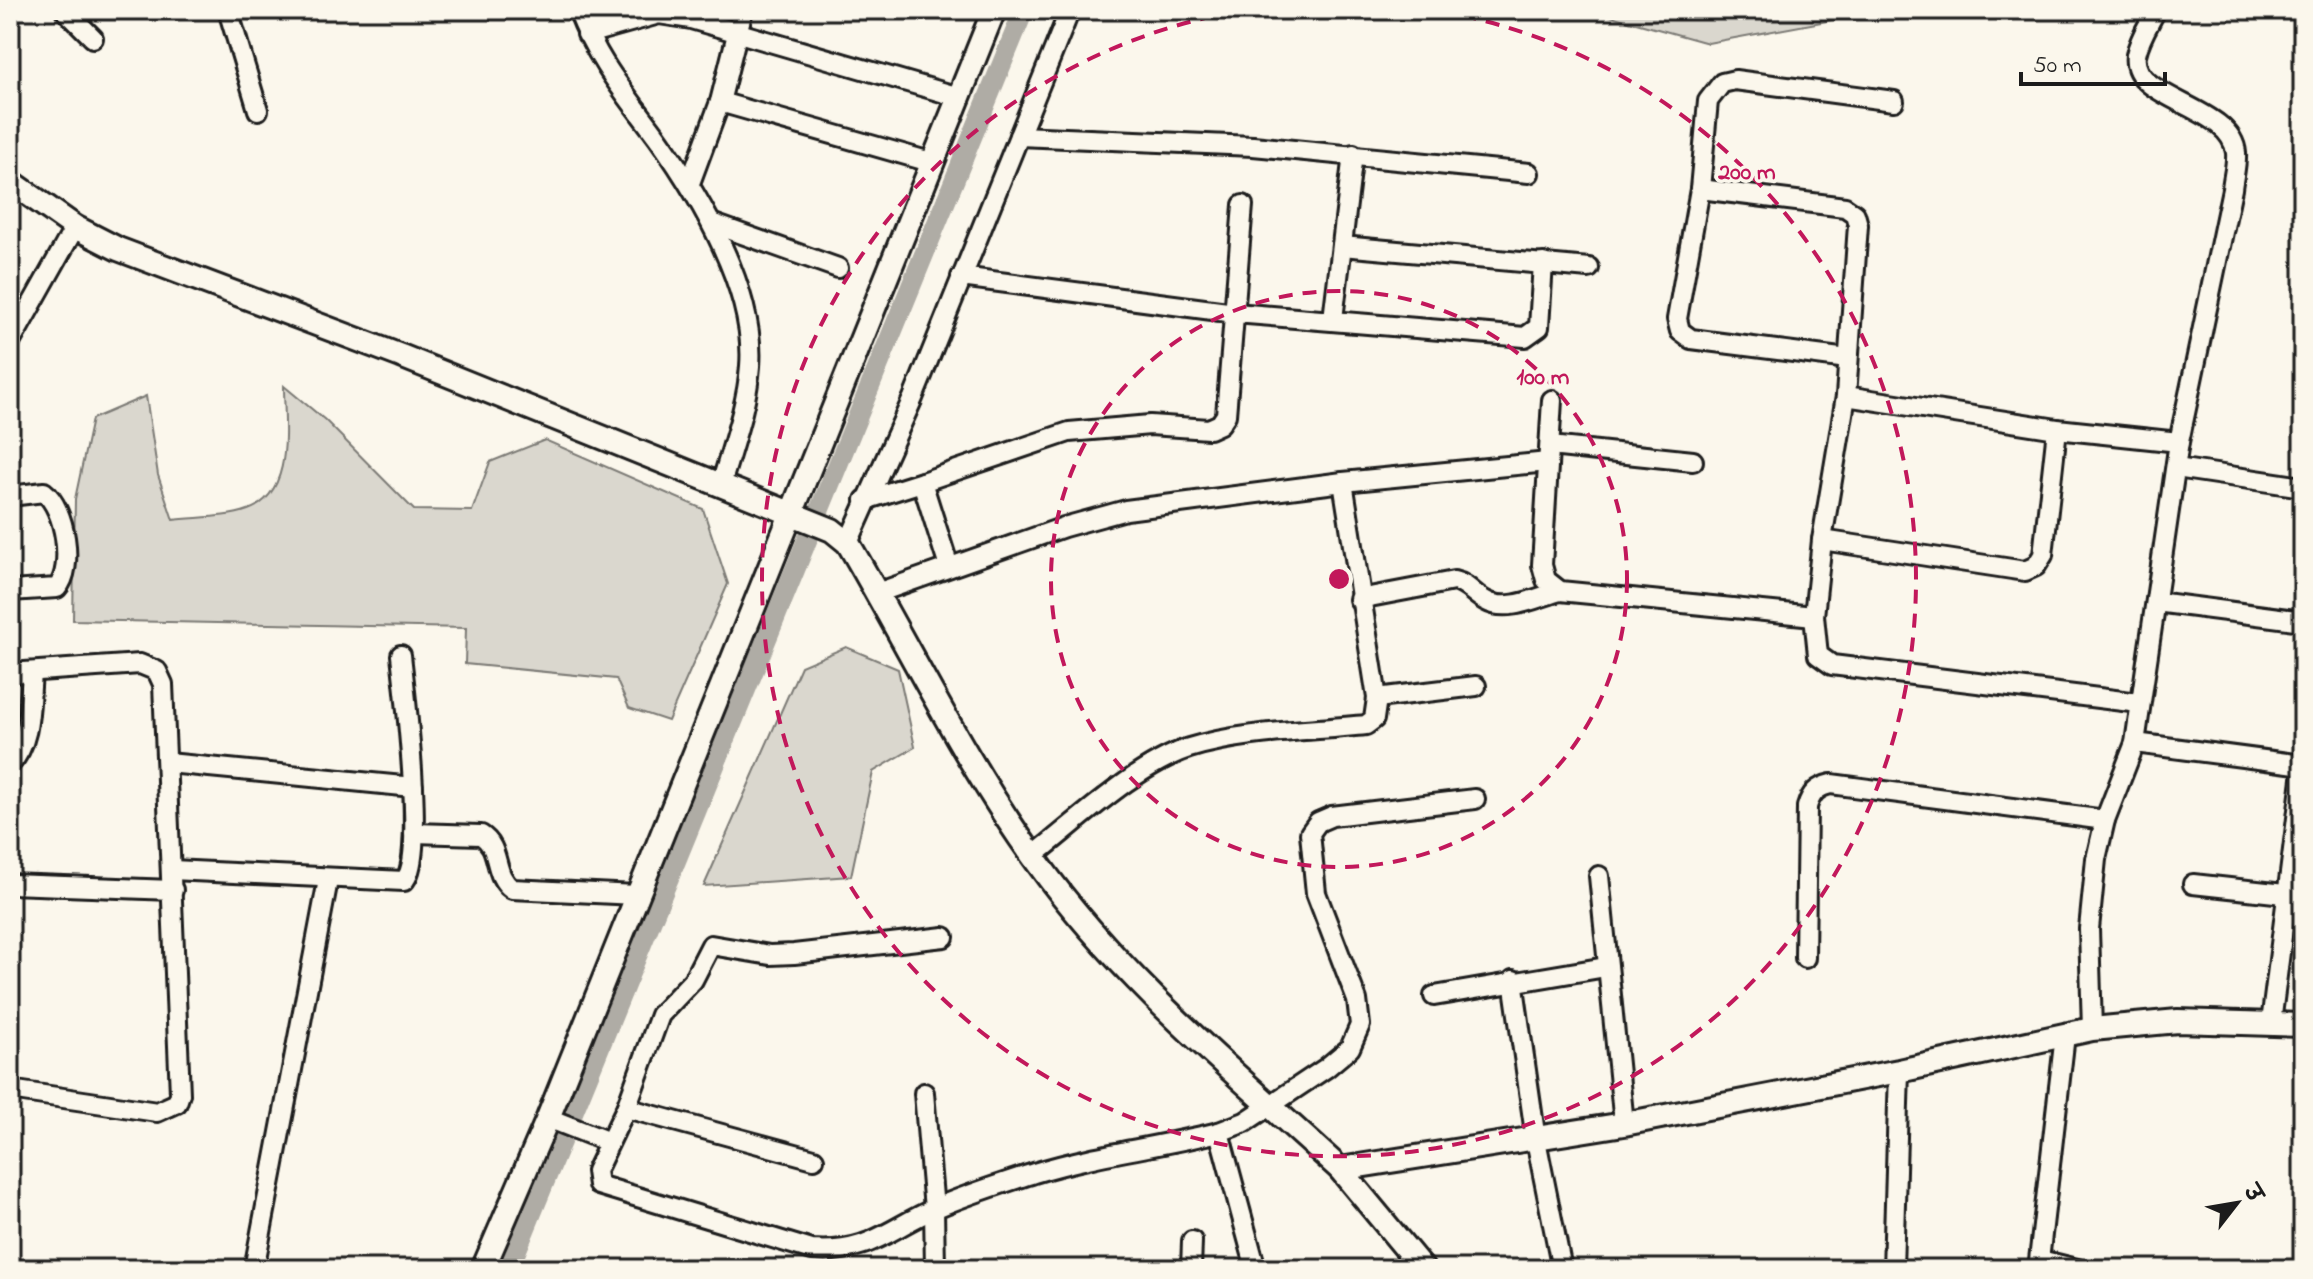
<svg xmlns="http://www.w3.org/2000/svg" width="2313" height="1279" font-family="'Indie Flower','Playpen Sans Deva',sans-serif">
  <rect width="100%" height="100%" fill="#fbf7ec"/>
  <filter id="ink" filterUnits="userSpaceOnUse"><feTurbulence type="fractalNoise" baseFrequency=".0125" numOctaves="2"/><feDisplacementMap in="SourceGraphic" scale="16" xChannelSelector="R" yChannelSelector="G"/><feConvolveMatrix kernelMatrix="1 2 1 2 8 2 1 2 1" color-interpolation-filters="sRGB"/></filter>
  <g filter="url(#ink)">
    <g fill="#dad7ce" stroke="#7b7a75" stroke-width="2">
      <polygon points="1589,10 1865,10 1865,14 1708,43"/>
      <path d="M 284,386 L 325,420 L 414,510 L 472,511 L 490,462 L 545,440 L 703,509 L 728,584 L 668,721 L 629,708 L 616,679 L 465,664 L 466,628 L 73,620 L 75,499 L 92,419 L 146,396 L 158,475 L 173,520 C 196,517 226,518 248,510 C 295,493 284,425 284,386 Z"/>
      <polygon points="846,647 898,669 915,747 873,772 851,876 704,886 801,666"/>
    </g>
    <g fill="none" stroke-linecap="round" stroke-linejoin="round">
      <polyline stroke="#afaca5" stroke-width="20" points="509,1269 1024,10"/>
      <g stroke="#1c1c1c" stroke-width="24">
        <g id="minor">
          <polyline points="65,10 93,38"/>
          <polyline points="228,10 258,110"/>
          <path d="M 578,10 C 598,63 626,94 658,138 C 700,197 756,291 750,366 C 747,406 732,446 721,485"/>
          <polyline points="587,34 659,14 691,19 959,97"/>
          <polyline points="720,102 934,163"/>
          <polyline points="1019,136 1253,146 1529,173"/>
          <polyline points="690,183 720,102 743,10"/>
          <polyline points="1700,189 1845,207 1855,214 1858,225 1846,396 1822,540 1814,616 1818,655 1832,665 2139,703"/>
          <polyline points="714,224 838,268"/>
          <polyline points="1342,246 1589,268"/>
          <polyline points="961,277 1235,313 1525,337 1539,327 1543,263"/>
          <polyline points="1333,319 1353,154"/>
          <polyline points="10,343 75,227"/>
          <polyline points="1848,359 1691,339 1680,331 1677,319 1700,189 1708,101 1722,83 1735,80 1894,101"/>
          <polyline points="1846,396 2057,429 2179,442"/>
          <polyline points="1552,400 1542,565 1546,580 1560,591 1814,616"/>
          <polyline points="1550,446 1693,461"/>
          <polyline points="2176,468 2303,487"/>
          <polyline points="922,482 1069,432 1150,425 1209,429 1220,424 1226,415 1243,205"/>
          <path d="M 10,496 L 44,492 C 65,508 75,568 57,588 L 10,591"/>
          <polyline points="865,500 922,482 949,567"/>
          <polyline points="1822,540 2025,571 2036,566 2043,555 2057,429"/>
          <polyline points="848,543 913,398 1070,10"/>
          <polyline points="877,593 1064,527 1126,510 1343,482 1548,462"/>
          <path d="M 1359,599 L 1454,581 C 1468,584 1474,595 1486,601 C 1507,613 1538,597 1560,591"/>
          <polyline points="2156,602 2303,621"/>
          <polyline points="10,673 140,664 157,671 163,684 180,1094 177,1103 157,1112 10,1090"/>
          <polyline points="1377,698 1476,686"/>
          <polyline points="2135,743 2303,765"/>
          <polyline points="168,763 413,787"/>
          <path d="M 10,764 C 32,742 29,703 32,674"/>
          <path d="M 414,833 L 481,835 C 502,848 492,875 512,889 L 636,895"/>
          <path d="M 1033,856 C 1078,821 1135,766 1189,748 C 1244,731 1309,731 1366,725 L 1374,719 L 1377,698 L 1343,482"/>
          <path d="M 172,870 L 404,881 C 426,860 405,692 401,655"/>
          <polyline points="1599,876 1624,1124"/>
          <polyline points="10,884 173,890"/>
          <polyline points="2193,884 2303,896"/>
          <path d="M 944,937 L 794,954 L 770,955 L 711,945 L 693,980 L 660,1015 L 626,1108 L 596,1171 L 598,1185 L 812,1250 C 869,1254 888,1229 936,1208 C 968,1194 1001,1184 1034,1173 C 1095,1154 1158,1147 1219,1132"/>
          <path d="M 1805,958 L 1807,807 C 1811,793 1817,787 1831,784 L 2105,820"/>
          <polyline points="1513,980 1536,1140 1562,1269"/>
          <polyline points="1434,996 1606,967"/>
          <polyline points="2271,1023 2303,771"/>
          <path d="M 2092,1029 L 2089,929 L 2096,859 L 2105,820 L 2135,743 L 2179,442 L 2232,189 C 2233,178 2237,164 2236,153 C 2232,105 2129,100 2136,55 C 2139,39 2149,24 2156,10"/>
          <polyline points="924,1093 934,1209 935,1269"/>
          <polyline points="626,1108 814,1159"/>
          <polyline points="548,1118 609,1142"/>
          <polyline points="2040,1260 2077,1269"/>
          <polyline points="254,1269 328,880"/>
          <polyline points="1191,1269 1192,1241"/>
          <polyline points="1256,1269 1219,1132 1245,1122 1326,1068 1350,1048 1360,1025 1357,1000 1316,893 1310,833 1318,822 1332,816 1475,799"/>
          <polyline points="1893,1269 1899,1071"/>
          <polyline points="2038,1269 2065,1035"/>
        </g>
      </g>
      <g stroke="#1c1c1c" stroke-width="28">
        <g id="tertiary">
          <path d="M 10,181 L 75,227 L 118,249 L 401,356 L 832,530 L 848,543 C 911,650 964,762 1037,862 C 1121,979 1234,1072 1340,1169 L 1624,1124 L 1899,1071 L 2092,1029 L 2178,1021 L 2303,1025"/>
          <polyline points="1340,1169 1423,1269"/>
          <polyline points="483,1269 548,1118 994,10"/>
        </g>
      </g>
      <use href="#minor" stroke="#fbf7ec" stroke-width="18"/>
      <use href="#tertiary" stroke="#fbf7ec" stroke-width="22"/>
    </g>
  </g>
  <g fill="none" stroke="#c2185b" stroke-width="4" stroke-dasharray="14 10">
    <circle cx="1339" cy="579" r="288"/>
    <path d="M1439 11A577 577 0 1 1 1239 11"/>
  </g>
  <circle cx="1339" cy="579" r="12" fill="#c2185b" stroke="#fbf7ec" stroke-width="4"/>
  <g font-size="24" text-anchor="middle" font-weight="bold" fill="#c2185b" stroke="#fbf7ec" stroke-width="7" stroke-linejoin="round" paint-order="stroke">
    <text x="1747" y="179">200 m</text>
    <text x="1543" y="384">100 m</text>
  </g>
  <rect width="2313" height="1279" fill="none" stroke="#fbf7ec" stroke-width="40"/>
  <rect x="20" y="20" width="2273" height="1239" fill="none" stroke="#1c1c1c" stroke-width="3" filter="url(#ink)"/>
  <g transform="translate(2237 1203) rotate(59)" stroke="#fbf7ec" stroke-width="6" paint-order="stroke">
  <path d="M0-6L14 30L0 20L-14 30Z" fill="#1c1c1c"/>
  <text y="-12" font-size="22" font-weight="bold" text-anchor="middle" fill="#1c1c1c">उ</text>
  </g>
  <path d="M2021 72v12h144v-12" fill="none" stroke="#1c1c1c" stroke-width="4"/>
  <text x="2033" y="72" font-size="24" fill="#1c1c1c" stroke="#fbf7ec" stroke-width="6" paint-order="stroke">50 m</text>
</svg>
